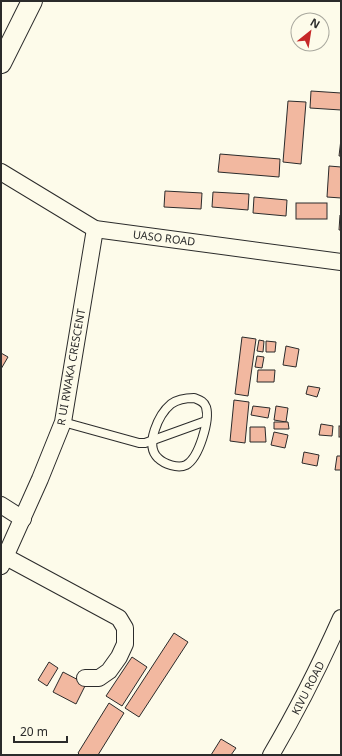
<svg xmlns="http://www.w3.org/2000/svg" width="342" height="756" font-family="'Noto Sans',sans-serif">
  <rect width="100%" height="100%" fill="#fdfbea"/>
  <g fill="#f2b8a0" stroke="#2b2b2b">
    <polygon points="311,91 341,93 341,110 310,108"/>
    <polygon points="288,101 306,102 301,164 283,162"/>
    <polygon points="341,139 341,156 339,156"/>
    <polygon points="220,154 280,159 279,177 218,172"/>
    <polygon points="329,166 341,167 341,198 327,197"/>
    <polygon points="165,191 202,193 201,209 164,207"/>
    <polygon points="213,192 249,194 248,210 212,207"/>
    <polygon points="254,197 287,200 286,216 253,213"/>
    <rect x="296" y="203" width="31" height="16"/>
    <polygon points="340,215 341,215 341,230 339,230"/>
    <polygon points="242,337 256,339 248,396 235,394"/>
    <polygon points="259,340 264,341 263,352 257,351"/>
    <polygon points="266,341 276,342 275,352 266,352"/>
    <polygon points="286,346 299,349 296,367 283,365"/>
    <polygon points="1,353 8,357 1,369"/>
    <polygon points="257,356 264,357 262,368 255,367"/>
    <polygon points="258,370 275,370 274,382 257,382"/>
    <polygon points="308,386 320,388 317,397 306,394"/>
    <polygon points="234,400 249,402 245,443 230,441"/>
    <polygon points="253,406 270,408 268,418 251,415"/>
    <polygon points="276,406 288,408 286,422 274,420"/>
    <polygon points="274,422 288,422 289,429 274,429"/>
    <polygon points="321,424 333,426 332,436 319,435"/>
    <rect x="339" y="426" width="2" height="11"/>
    <polygon points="250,427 265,427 266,442 250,442"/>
    <polygon points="274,432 288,435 285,448 271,445"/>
    <polygon points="304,452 319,455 317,466 302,463"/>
    <polygon points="337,456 341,456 341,470 335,470"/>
    <polygon points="174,633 188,642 139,717 125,708"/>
    <polygon points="132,657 147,667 122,706 106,696"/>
    <polygon points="49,662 58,668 47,686 38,680"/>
    <polygon points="63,672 86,684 76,704 53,692"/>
    <polygon points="109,703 124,713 98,755 80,755 78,753"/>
    <polygon points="221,739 236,748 231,755 211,755"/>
  </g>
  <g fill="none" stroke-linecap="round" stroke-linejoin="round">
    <g stroke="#2b2b2b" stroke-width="10">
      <g id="service">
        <path d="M 194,398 C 199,400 204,401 206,407 C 210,420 199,458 186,465 C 178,469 164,464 158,458 C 144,445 159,414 171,404 C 178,399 186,398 194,398 Z"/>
        <polyline points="63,422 139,443 145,443 206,421"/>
      </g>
    </g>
    <g stroke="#2b2b2b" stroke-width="18">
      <g id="minor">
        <polyline points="1,172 95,229 341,262"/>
        <polyline points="1,505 23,519"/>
        <polyline points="6,557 119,618 125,628 125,644 119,657 109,671 99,678 85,678"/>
        <polyline points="1,566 40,479 63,422 95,229"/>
        <path d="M 271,755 C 297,711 320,665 341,618"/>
      </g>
    </g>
    <g stroke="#2b2b2b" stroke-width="22">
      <polyline id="tertiary" points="1,63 32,1"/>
    </g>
    <use href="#service" stroke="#fdfbea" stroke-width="8"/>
    <use href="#minor" stroke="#fdfbea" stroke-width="16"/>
    <use href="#tertiary" stroke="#fdfbea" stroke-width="20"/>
  </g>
  <g text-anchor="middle" stroke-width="3" stroke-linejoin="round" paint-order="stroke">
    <g font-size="11" fill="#2b2b2b" stroke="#fdfbea">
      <text transform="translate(164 238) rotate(7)" y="4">UASO ROAD</text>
      <text transform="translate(71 367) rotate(-80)" y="4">R UI RWAKA CRESCENT</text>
      <text transform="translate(308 688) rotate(-63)" y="4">KIVU ROAD</text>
    </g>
  </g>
  <rect width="342" height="756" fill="none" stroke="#2b2b2b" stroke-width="4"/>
  <g transform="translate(310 32) rotate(30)"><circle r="19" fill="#fdfbea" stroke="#a9a89e"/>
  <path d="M0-3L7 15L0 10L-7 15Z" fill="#c62828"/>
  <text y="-6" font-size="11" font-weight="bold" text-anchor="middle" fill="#2b2b2b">N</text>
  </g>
  <path d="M14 736v6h53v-6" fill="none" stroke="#2b2b2b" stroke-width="2"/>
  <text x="20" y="736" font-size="12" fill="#2b2b2b" stroke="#fdfbea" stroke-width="3" paint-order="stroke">20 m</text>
</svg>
